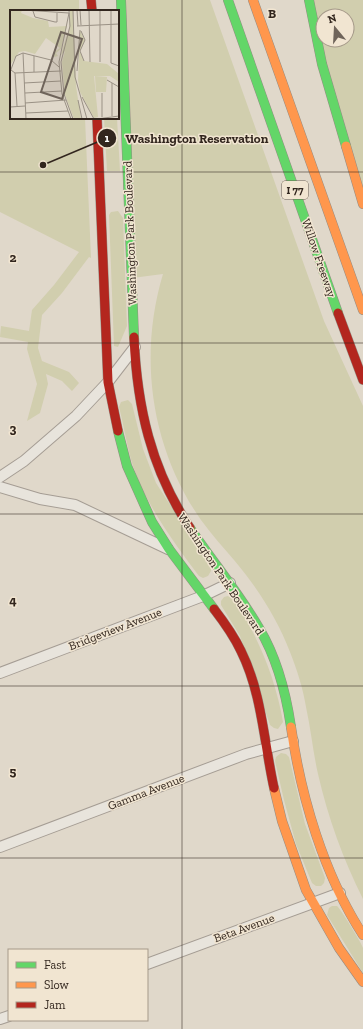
<svg xmlns="http://www.w3.org/2000/svg" width="363" height="1029" font-family="'Zilla Slab',serif">
  <rect width="100%" height="100%" fill="#e0d8ca"/>
  <g fill="#d1ceae" fill-rule="evenodd">
    <polygon points="0,0 79,0 79,11 11,11 11,118 85,118 91,258 89,257 62,293 42,315 38,348 42,361 69,372 79,383 72,391 62,381 46,374 48,384 40,413 27,421 37,384 27,349 28,342 0,337 1,326 29,331 32,310 54,285 79,252 0,212"/>
    <path d="M 121,0 L 210,0 L 324,321 L 363,406 L 363,899 C 343,859 328,818 318,774 C 313,752 311,730 306,707 C 303,688 297,670 290,652 C 277,618 257,587 234,560 C 223,547 211,534 201,520 C 151,448 138,357 163,274 L 132,278 Z"/>
    <path d="M 309,0 L 363,0 L 363,204 ZM 323,16 L 347,16 L 347,40 L 323,40 Z"/>
    <polygon points="104,118 117,118 120,171 107,171"/>
    <polygon points="118,211 123,218 127,326 118,347 114,346 109,215 111,212"/>
    <path d="M 128,400 L 132,404 L 143,449 L 156,483 L 211,568 L 211,571 L 208,576 L 203,578 L 199,576 C 175,544 146,505 133,466 C 127,447 124,426 119,407 L 121,402 Z"/>
    <path d="M 228,596 C 238,602 243,613 248,623 C 265,654 277,687 283,722 L 278,729 L 274,728 L 270,725 L 240,636 L 221,605 L 221,601 L 224,597 Z"/>
    <polygon points="281,753 286,754 289,757 305,824 325,878 324,883 321,886 316,886 312,883 296,844 284,800 275,761 276,757"/>
    <path d="M 332,906 L 337,906 C 340,908 362,944 363,948 C 363,956 363,965 363,973 L 327,915 L 329,908 Z"/>
  </g>
  <g fill="none" stroke-linecap="round" stroke-linejoin="round">
    <g stroke="#a59d94" stroke-width="12">
      <g id="street">
        <polyline points="0,477 24,461 76,416 108,382 135,347"/>
        <polyline points="0,487 40,499 75,505 168,549"/>
        <polyline points="0,673 203,596 230,583"/>
        <polyline points="0,847 246,754 293,741"/>
        <polyline points="147,964 340,893"/>
        <polyline points="0,1019 9,1016"/>
      </g>
    </g>
    <g stroke="#958d84" stroke-width="10">
      <g id="fast">
        <polyline points="121,0 134,337"/>
        <polyline points="228,0 338,313"/>
        <polyline points="309,0 322,64 346,146"/>
        <polyline points="118,431 127,466 152,522 169,549 214,609"/>
        <path d="M 190,528 C 212,561 239,593 259,628 C 277,658 286,693 291,727"/>
      </g>
    </g>
    <g stroke="#958d84" stroke-width="10">
      <g id="slow">
        <polyline points="253,0 363,310"/>
        <polyline points="346,146 363,204"/>
        <path d="M 291,727 C 301,797 324,875 363,935"/>
        <polyline points="274,788 282,821 306,890 339,948 363,982"/>
      </g>
    </g>
    <g stroke="#958d84" stroke-width="10">
      <g id="jam">
        <polyline points="91,0 92,11"/>
        <polyline points="97,118 108,382 118,431"/>
        <polyline points="338,313 363,380"/>
        <path d="M 134,337 C 137,407 151,469 190,528"/>
        <path d="M 214,609 C 224,622 234,636 241,651 C 262,693 264,743 274,788"/>
      </g>
    </g>
    <use href="#street" stroke="#e8e4dc" stroke-width="10"/>
    <use href="#fast" stroke="#63d668" stroke-width="9"/>
    <use href="#slow" stroke="#ff974d" stroke-width="9"/>
    <use href="#jam" stroke="#b3261e" stroke-width="9"/>
  </g>
  <path fill="none" stroke="#32261e" stroke-width="1" stroke-opacity="0.55" d="M 182,0 L 182,1029M 0,172 L 363,172M 0,343 L 363,343M 0,514 L 363,514M 0,686 L 363,686M 0,858 L 363,858"/>
  <g text-anchor="middle" stroke-width="3" stroke-linejoin="round" paint-order="stroke">
    <rect fill="#f1e5d1" stroke="#6b5f54" stroke-width="1" x="282" y="181" width="26" height="18" rx="3"/>
    <g font-size="11" font-weight="bold" fill="#32261e">
      <text x="295" y="194">I 77</text>
    </g>
    <g font-size="12" fill="#32261e" stroke="#f1e5d1">
      <text transform="translate(130 233) rotate(-92)" y="4">Washington Park Boulevard</text>
      <text transform="translate(319 258) rotate(71)" y="4">Willow Freeway</text>
      <text transform="translate(221 574) rotate(56)" y="4">Washington Park Boulevard</text>
      <text transform="translate(115 629) rotate(-21)" y="4">Bridgeview Avenue</text>
      <text transform="translate(146 792) rotate(-21)" y="4">Gamma Avenue</text>
      <text transform="translate(244 928) rotate(-20)" y="4">Beta Avenue</text>
    </g>
  </g>
  <g transform="translate(10 10)">
    <rect width="109" height="109" fill="#e0d8ca"/>
    <path d="M 0,0 L 12,0 L 11,3 L 23,8 L 38,11 L 39,17 L 57,16 L 51,39 L 46,43 L 48,46 L 44,47 L 44,42 L 50,38 L 36,28 L 25,44 L 15,41 L 9,42 L 1,54 ZM 60,0 L 63,0 L 66,76 L 71,109 L 64,109 L 55,85 L 52,52 L 55,41 L 51,45 L 59,18 ZM 70,20 L 75,30 L 70,41 L 74,51 L 97,54 L 109,64 L 109,72 L 100,66 L 84,66 L 88,107 L 84,108 L 70,82 L 68,70 ZM 85,66 L 97,67 L 96,82 L 86,82 Z" fill="#d1ceae"/>
    <path fill="none" stroke="#9a9185" stroke-width="1" d="M 13,0 L 59,3M 59,0 L 60,16 L 51,52 L 54,84 L 63,109M 63,0 L 65,67 L 77,109M 67,0 L 68,16M 70,0 L 71,15M 79,0 L 80,52M 101,0 L 101,53 L 109,56M 23,1 L 25,7 L 45,12 L 47,12 L 47,3M 59,3 L 49,52 L 52,84 L 61,109M 67,16 L 109,14M 71,21 L 75,30 L 70,41 L 74,51M 13,43 L 16,109M 24,46 L 24,62M 90,52 L 90,0M 1,60 L 5,63 L 51,61M 67,61 L 70,20M 0,62 L 6,46 L 13,43 L 41,50 L 49,57M 5,63 L 7,96M 97,70 L 109,77M 14,73 L 51,71M 102,73 L 102,106M 15,83 L 52,81M 92,83 L 92,107M 72,87 L 84,109M 68,90 L 72,109M 15,93 L 56,90M 0,97 L 15,96M 16,103 L 58,101M 87,109 L 109,106"/>
    <path fill="#6f645a" fill-opacity="0.15" stroke="#6f645a" stroke-width="2" d="M 51,22 L 72,29 L 52,89 L 31,82 Z"/>
    <rect width="109" height="109" fill="none" stroke="#32261e" stroke-width="2"/>
  </g>
  <g font-size="13" text-anchor="middle" font-weight="bold" fill="#32261e" stroke="#f1e5d1" stroke-width="3" stroke-linejoin="round" paint-order="stroke">
    <text x="272" y="18">B</text>
    <text x="13" y="262">2</text>
    <text x="13" y="433">3</text>
    <text x="13" y="605">4</text>
    <text x="13" y="776">5</text>
  </g>
  <path fill="none" stroke="#32261e" stroke-width="1.5" d="M43 165L107 138"/>
  <g fill="#32261e" stroke="#f1e5d1" stroke-width="1.5">
    <circle cx="43" cy="165" r="4"/>
    <circle cx="107" cy="138" r="10"/>
  </g>
  <g font-size="12" text-anchor="middle" font-weight="bold" fill="#fff">
    <text x="107" y="142">1</text>
  </g>
  <g font-size="13" text-anchor="middle" font-weight="bold" fill="#32261e" stroke="#f1e5d1" stroke-width="3" stroke-linejoin="round" paint-order="stroke">
    <text x="197" y="143">Washington Reservation</text>
  </g>
  <rect x="8" y="949" width="140" height="72" fill="#f1e5d1" stroke="#a59989"/>
  <rect x="16" y="962" width="20" height="6" fill="#63d668" stroke="#a59989"/>
  <text x="44" y="969" font-size="12" fill="#32261e">Fast</text>
  <rect x="16" y="982" width="20" height="6" fill="#ff974d" stroke="#a59989"/>
  <text x="44" y="989" font-size="12" fill="#32261e">Slow</text>
  <rect x="16" y="1002" width="20" height="6" fill="#b3261e" stroke="#a59989"/>
  <text x="44" y="1009" font-size="12" fill="#32261e">Jam</text>
  <g transform="translate(335 28) rotate(342)"><circle r="19" fill="#f1e5d1" stroke="#a59989"/>
  <path d="M0-3L7 15L0 10L-7 15Z" fill="#6f645a"/>
  <text y="-6" font-size="11" font-weight="bold" text-anchor="middle" fill="#32261e">N</text>
  </g>
</svg>
